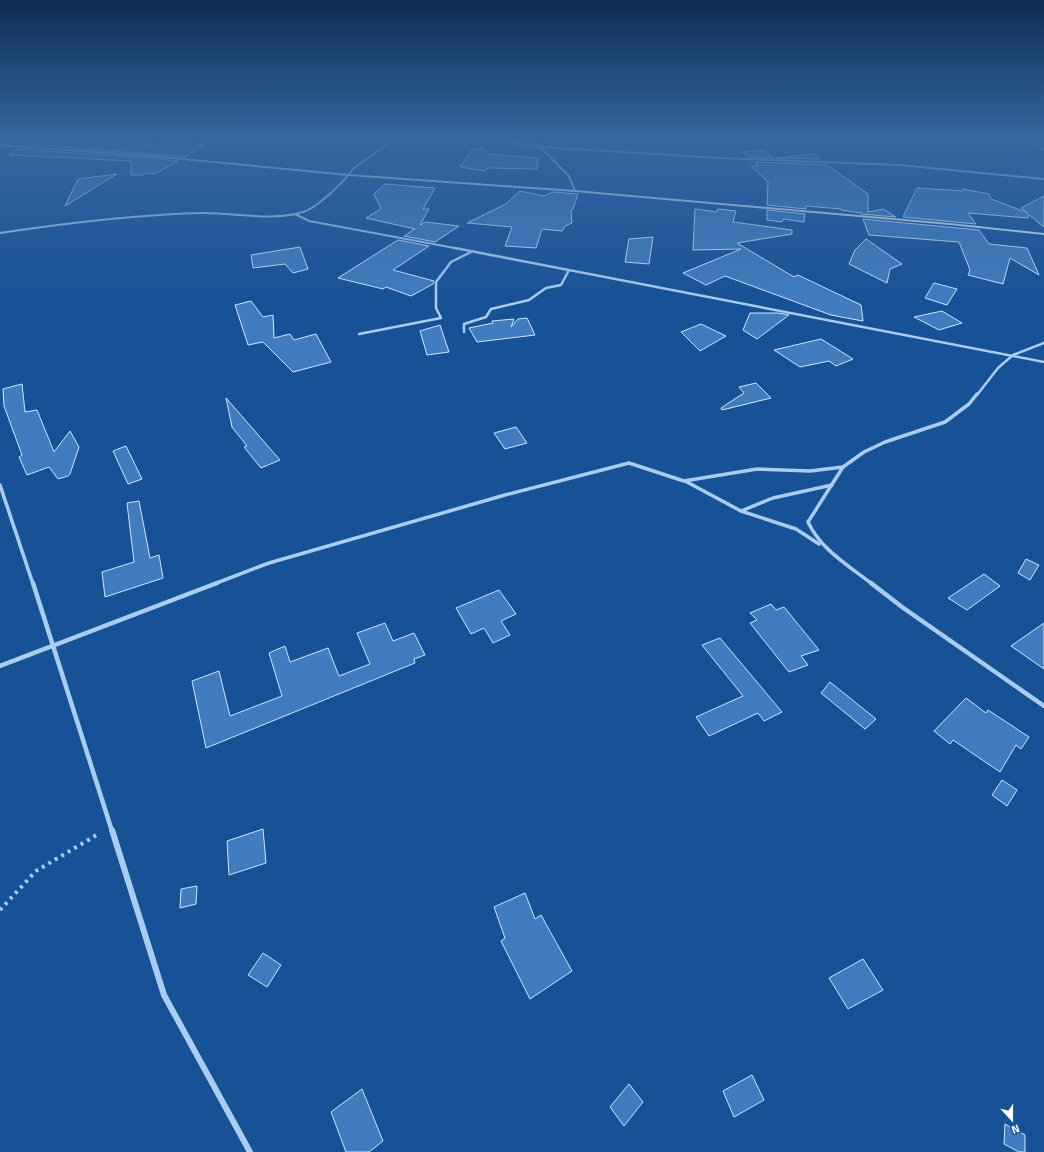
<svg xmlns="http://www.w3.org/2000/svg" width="1044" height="1152" font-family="'Titillium Web',sans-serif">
  <rect width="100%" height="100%" fill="#185296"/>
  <g fill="#407cbe" stroke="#d1e6fc">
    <polygon points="38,137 109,138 107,140 114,140 110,143 158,145 170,137 173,137 172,143 205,145 185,157 26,144"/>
    <polygon points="482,148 488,154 538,158 537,169 488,168 485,171 460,167 472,150"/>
    <polygon points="18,149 151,158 178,161 155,174 145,173 143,175 131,175 131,161 9,155"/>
    <polygon points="764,150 774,158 749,157 743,152"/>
    <polygon points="813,154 820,159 777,158"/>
    <polygon points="755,162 827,165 868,194 868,212 883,209 896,217 861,214 861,213 841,210 841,209 806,206 806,209 767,205 768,182 751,166 759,166"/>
    <polygon points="117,174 65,206 78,179"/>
    <polygon points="385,184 435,188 423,209 429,209 420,225 426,222 459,226 435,242 404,236 415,229 366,218 381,209 374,194"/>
    <polygon points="917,188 963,191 963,189 989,194 991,199 1028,213 1021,208 1044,196 1044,227 1028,214 1028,218 968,213 976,224 903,217"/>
    <polygon points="520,191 544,196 553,192 578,194 573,209 571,211 572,223 565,226 562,231 542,229 536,248 505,246 512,227 467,223 506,204"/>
    <polygon points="695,209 717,212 718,209 736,211 733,222 792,230 792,234 737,243 794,277 798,275 861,305 863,321 831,315 725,276 706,285 683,273 741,249 693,250"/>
    <polygon points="767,210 805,214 804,222 783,219 782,222 767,220"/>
    <polygon points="863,219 979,230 989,244 1027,248 1039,275 1010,258 1003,284 968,275 970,270 959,242 869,235"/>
    <polygon points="653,237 649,264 625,262 629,239"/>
    <polygon points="866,239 902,264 890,269 887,283 849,264 855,250"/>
    <polygon points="398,240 429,246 393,270 434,281 433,284 411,296 386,287 383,289 338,278"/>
    <polygon points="300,247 308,269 293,273 285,264 253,268 251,255"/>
    <polygon points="934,283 957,289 947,305 925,298"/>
    <polygon points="251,301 263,317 273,315 274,338 290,334 294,340 316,334 331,362 293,372 263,342 248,345 235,305"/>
    <polygon points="942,311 962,323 939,330 914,317"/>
    <polygon points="750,313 778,313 789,315 757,339 743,330"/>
    <polygon points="527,318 535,335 477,342 469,328 493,323 492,321 514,319 511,327 518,319"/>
    <polygon points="701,324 726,336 700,351 681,332"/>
    <polygon points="440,325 449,352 427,355 420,331"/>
    <polygon points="821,339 853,359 836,366 829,361 800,367 774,350"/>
    <polygon points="756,383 771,398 722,410 721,408 744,393 739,387"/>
    <polygon points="22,384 25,412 37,410 54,452 70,431 79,447 70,474 68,476 58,479 49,467 27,475 19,457 22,455 4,406 3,389"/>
    <polygon points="226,398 280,460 261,468 244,447 247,446 232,427"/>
    <polygon points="516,427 527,443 505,449 494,433"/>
    <polygon points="126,446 142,479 128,484 113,451"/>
    <polygon points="139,501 150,558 159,555 163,578 105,597 102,572 134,562 127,503"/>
    <polygon points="1026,559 1039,565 1030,580 1018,573"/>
    <polygon points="984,574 1000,586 967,610 948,598"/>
    <polygon points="499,590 516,614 501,621 510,635 493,643 484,628 471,634 456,608"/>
    <polygon points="771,604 776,610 784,607 819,650 801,656 808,665 789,672 750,623 757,620 750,613"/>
    <polygon points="385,623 393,641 414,633 425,655 414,659 415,663 206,748 192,681 219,671 230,716 282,696 269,653 285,646 290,662 328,648 339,676 370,664 357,633"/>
    <polygon points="1044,623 1044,669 1011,646"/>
    <polygon points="720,638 782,712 764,721 758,713 709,736 696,717 743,696 702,645"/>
    <polygon points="830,682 876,719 865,729 821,693"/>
    <polygon points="966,698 986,713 988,710 1029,737 1021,749 1016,745 1000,772 953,740 950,744 934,731"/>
    <polygon points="1002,780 1017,790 1007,806 992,795"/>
    <polygon points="263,829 266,863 229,875 227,841"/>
    <polygon points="197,886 196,904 180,908 181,889"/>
    <polygon points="525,893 535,919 541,915 572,971 530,999 501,941 505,938 494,907"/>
    <polygon points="263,953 281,965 267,987 248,975"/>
    <polygon points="863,959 883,990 848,1009 829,978"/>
    <polygon points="752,1075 764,1100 734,1117 723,1091"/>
    <polygon points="629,1084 643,1102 624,1126 610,1107"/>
    <polygon points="362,1089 383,1141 369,1152 346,1152 331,1112"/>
    <polygon points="1005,1124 1025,1135 1025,1152 1019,1152 1004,1144"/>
  </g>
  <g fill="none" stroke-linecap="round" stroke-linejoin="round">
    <polyline stroke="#aaccf1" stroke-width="1.5" stroke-dasharray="1 1.5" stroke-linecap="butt" points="748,137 767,145 774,150"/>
    <polyline stroke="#aaccf1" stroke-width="4" stroke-dasharray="3 4.5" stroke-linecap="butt" points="0,910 36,871 100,833"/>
    <g stroke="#aaccf1" stroke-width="2">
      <polyline points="476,137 540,147 720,158 899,165 1044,179"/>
      <polyline points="526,137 540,147 569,176 575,191"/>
      <polyline points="1024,137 1044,150"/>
      <polyline points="295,214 309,221 460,249"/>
      <path d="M 0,233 C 66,223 133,215 200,213 C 233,212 270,222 303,212 C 317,208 345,181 353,169 L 397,137"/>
    </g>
    <g stroke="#aaccf1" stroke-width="2.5">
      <polyline points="455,248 1044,362"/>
      <polyline points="464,332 464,324 486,317 491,309 529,300 546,288 561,285 569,270"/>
      <polyline points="359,334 441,318 436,308 436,282 451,262 471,252"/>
      <polyline points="977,395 998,368 1013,355 1044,343"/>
    </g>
    <g stroke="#aaccf1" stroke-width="3.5">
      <path d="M 843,467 L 808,522 C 821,550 848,565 872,584"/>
      <polyline points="685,481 741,511 796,529 819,544"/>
      <polyline points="0,485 33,584"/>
      <polyline points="741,511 773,498 832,485"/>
      <polyline points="214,584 269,563 505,495 629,463 684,481 757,469 810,471 843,467 864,452 885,442 945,422 969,404 977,394"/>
    </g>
    <g stroke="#aaccf1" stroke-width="4.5">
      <polyline points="33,583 112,831"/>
      <polyline points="871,583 902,607 1044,706"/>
      <polyline points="0,666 217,583"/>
    </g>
    <polyline stroke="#aaccf1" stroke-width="6" points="112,830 164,995 250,1152"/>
    <polygon fill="#d8e9fc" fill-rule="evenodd" points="0,144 151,155 349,174 575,190 950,223 1044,233 1044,235 950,225 575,192 349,176 151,157 0,146"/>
  </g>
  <linearGradient id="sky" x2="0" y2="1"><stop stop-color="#0d2d52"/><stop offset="0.46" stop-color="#3766a0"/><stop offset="1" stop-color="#3766a0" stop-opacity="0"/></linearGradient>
  <rect width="1044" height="298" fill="url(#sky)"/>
  <g transform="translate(1012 1120) rotate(159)" stroke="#185296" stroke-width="3" paint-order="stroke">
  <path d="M0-3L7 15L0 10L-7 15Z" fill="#ffffff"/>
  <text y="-6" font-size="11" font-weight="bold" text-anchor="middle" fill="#ffffff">N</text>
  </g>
</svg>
